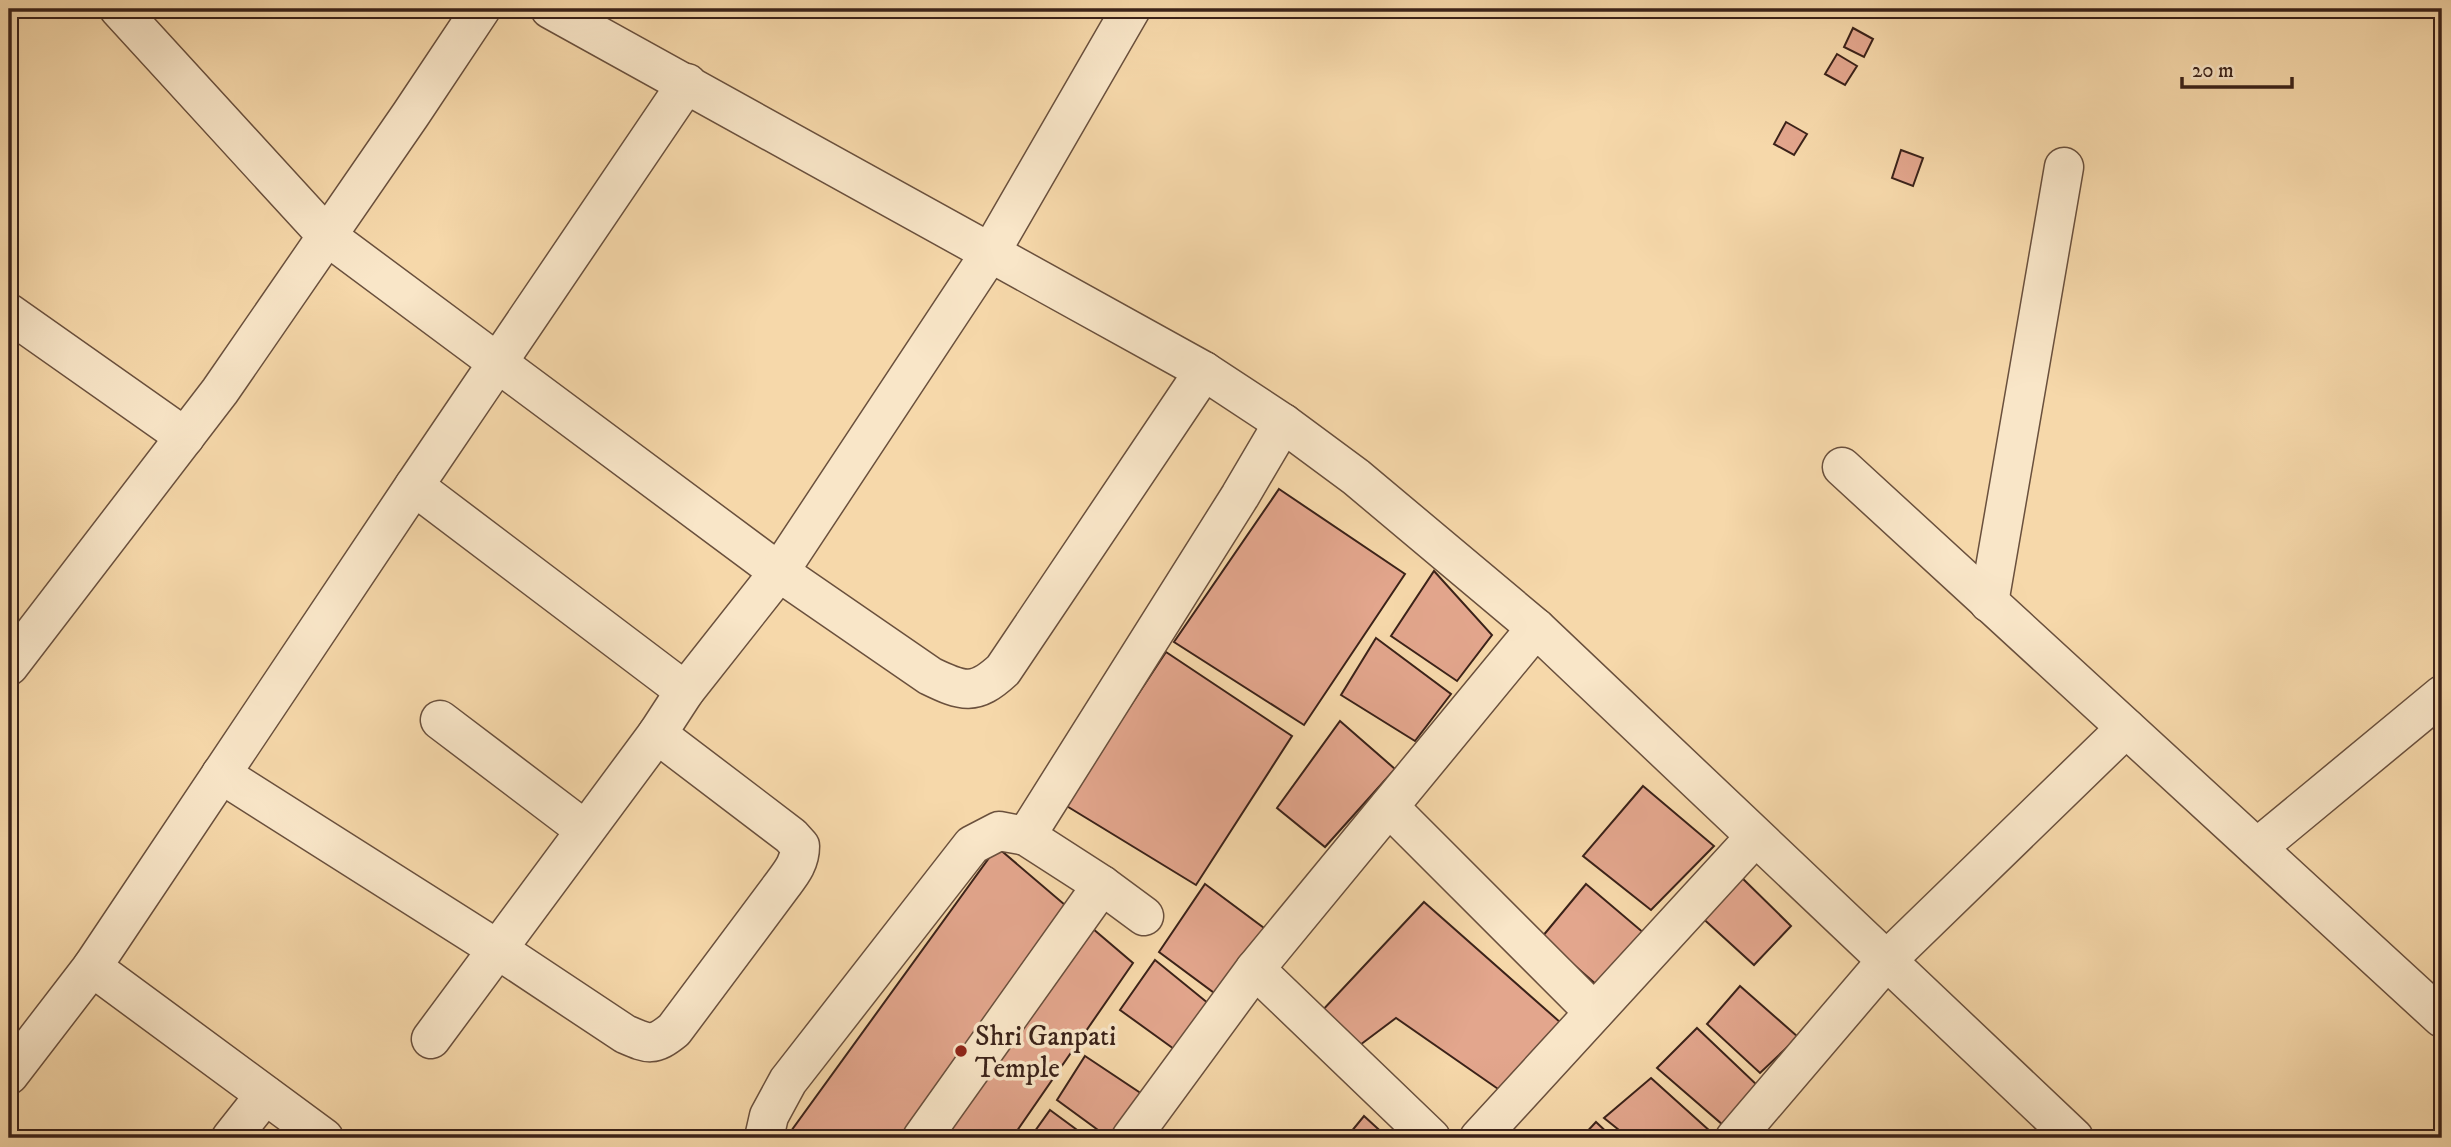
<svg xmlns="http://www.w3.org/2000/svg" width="2451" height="1147" font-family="'IM FELL DW Pica',serif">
  <rect width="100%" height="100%" fill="#f6d8aa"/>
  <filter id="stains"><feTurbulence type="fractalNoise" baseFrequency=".00286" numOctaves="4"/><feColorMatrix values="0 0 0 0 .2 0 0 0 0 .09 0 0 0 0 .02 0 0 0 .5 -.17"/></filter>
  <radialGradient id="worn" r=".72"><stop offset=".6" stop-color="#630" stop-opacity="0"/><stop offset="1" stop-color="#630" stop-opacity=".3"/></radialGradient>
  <g fill="#e3a68d" stroke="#3b2219" stroke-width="2">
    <polygon points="1853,28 1873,39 1864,57 1844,47"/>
    <polygon points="1837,54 1857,66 1845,85 1825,74"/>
    <polygon points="1786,122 1807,134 1794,155 1774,144"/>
    <polygon points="1901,150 1923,158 1913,186 1892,178"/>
    <polygon points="1279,489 1405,574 1304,725 1174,642"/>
    <polygon points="1434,571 1492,635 1457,681 1391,636"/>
    <polygon points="1376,638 1451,694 1415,741 1341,695"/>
    <polygon points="1166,652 1292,736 1196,885 1065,805"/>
    <polygon points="1340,721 1395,769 1325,847 1277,808"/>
    <polygon points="1643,786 1714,846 1651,910 1583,856"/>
    <polygon points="997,847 1133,963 1012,1138 786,1138"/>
    <polygon points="1737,873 1791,926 1754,965 1698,914"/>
    <polygon points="1205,884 1268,931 1217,995 1159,952"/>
    <polygon points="1586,884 1645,934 1598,986 1542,937"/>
    <polygon points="1424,902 1561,1023 1501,1091 1396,1018 1352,1051 1319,1014"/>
    <polygon points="1155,960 1214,1008 1174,1049 1120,1010"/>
    <polygon points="1740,986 1798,1037 1760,1073 1707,1024"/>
    <polygon points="1697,1028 1758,1086 1723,1125 1657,1068"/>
    <polygon points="1085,1056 1145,1096 1115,1138 1109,1138 1057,1100"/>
    <polygon points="1651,1078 1711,1132 1704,1138 1629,1138 1604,1118"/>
    <polygon points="1050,1110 1088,1138 1030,1138"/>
    <polygon points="1364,1116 1388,1138 1346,1138"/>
    <polygon points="1596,1122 1613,1138 1581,1138"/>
  </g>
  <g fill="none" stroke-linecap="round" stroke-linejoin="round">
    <g stroke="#6a503d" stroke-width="41">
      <g id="street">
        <path d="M 119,9 L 327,236 L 779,572 L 930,676 C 963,692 975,696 1003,670 L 1204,371"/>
        <polyline points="550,9 1204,371 1283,423 1356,477 1536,628"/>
        <polyline points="9,313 185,437"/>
        <polyline points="1842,467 2442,1018"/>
        <polyline points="414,486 685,691"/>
        <polyline points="1989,603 2064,167"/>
        <polyline points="9,666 220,391 411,114 481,9"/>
        <polyline points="440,720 585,830"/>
        <path d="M 221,774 L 497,949 L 625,1034 C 648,1044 653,1047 674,1030 L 783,884 C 792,872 800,862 800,846 L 791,836 L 657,734"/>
        <polyline points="1389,807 1594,1012"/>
        <polyline points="1026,836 1240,496 1283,423"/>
        <polyline points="2257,848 2442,695"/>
        <polyline points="92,967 414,486 687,83"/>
        <polyline points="1255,969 1431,1138"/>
        <polyline points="431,1039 657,734 685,691 779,572 990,253 1131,9"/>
        <polyline points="9,1075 92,967 324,1138"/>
        <polyline points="231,1138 265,1095"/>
        <polyline points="764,1138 769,1116 788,1081 972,845 999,831 1026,836 1102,885 1144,916"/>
        <polyline points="922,1138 1102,885"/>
        <polyline points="1131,1138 1255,969 1536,628 2074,1138"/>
        <polyline points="1479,1138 1755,837"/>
        <polyline points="1735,1138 1887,960 2126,728"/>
      </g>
    </g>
    <use href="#street" stroke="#f9e6c8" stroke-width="38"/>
  </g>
  <circle fill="#8f2418" stroke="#f9e6c8" stroke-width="2.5" cx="961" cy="1051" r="7"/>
  <g text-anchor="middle" stroke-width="7" stroke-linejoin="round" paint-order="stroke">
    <g font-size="28" fill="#3b2219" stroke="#f9e6c8" text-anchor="start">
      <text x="975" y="1045">Shri Ganpati<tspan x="975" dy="32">Temple</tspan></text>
    </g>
  </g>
  <rect width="2451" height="1147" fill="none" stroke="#f6d8aa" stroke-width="35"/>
  <rect x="10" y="10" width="2430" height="1126" fill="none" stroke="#3b2219" stroke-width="3.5"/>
  <rect x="18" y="18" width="2416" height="1112" fill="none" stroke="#3b2219" stroke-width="2"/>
  <path d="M2182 77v10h110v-10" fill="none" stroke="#3b2219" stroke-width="3.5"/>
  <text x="2192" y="77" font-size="21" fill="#3b2219" stroke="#f9e6c8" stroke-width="5" paint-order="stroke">20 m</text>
  <rect width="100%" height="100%" filter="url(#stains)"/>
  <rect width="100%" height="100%" fill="url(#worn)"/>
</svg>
